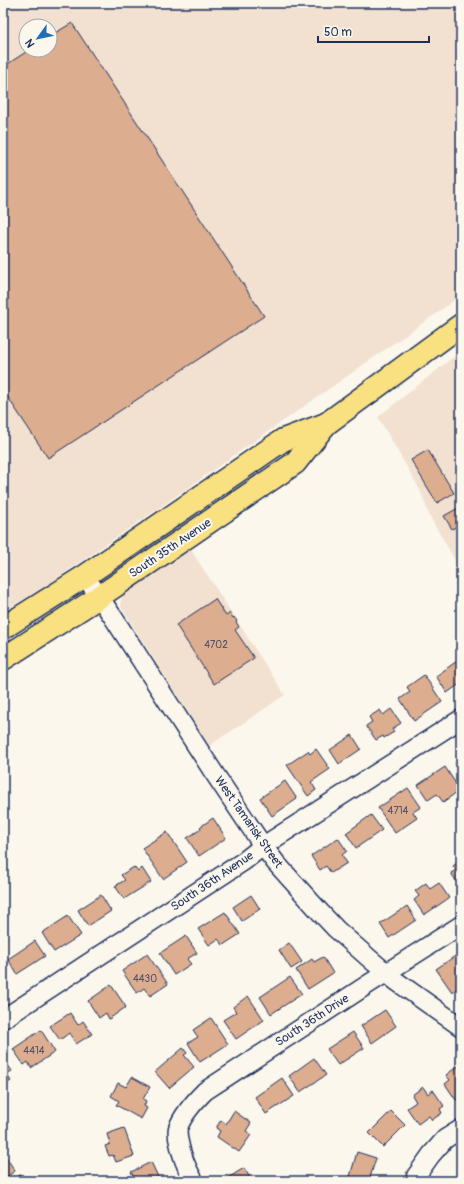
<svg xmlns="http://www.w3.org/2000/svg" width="464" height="1184" font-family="Pangolin,sans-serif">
  <rect width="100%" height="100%" fill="#fbf7ec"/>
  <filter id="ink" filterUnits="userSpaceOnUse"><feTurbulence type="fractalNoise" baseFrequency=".025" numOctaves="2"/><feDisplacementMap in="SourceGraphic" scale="8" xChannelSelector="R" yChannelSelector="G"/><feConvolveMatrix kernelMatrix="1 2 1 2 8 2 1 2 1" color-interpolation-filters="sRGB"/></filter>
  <g filter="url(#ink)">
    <g fill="#f2e1d0" fill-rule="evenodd">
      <path d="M 3,3 L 313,3 L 317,6 L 321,3 L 461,3 L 461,295 L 437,313 L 175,497 L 50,583 L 3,612 ZM 26,26 L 50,26 L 50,50 L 26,50 Z"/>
      <polygon points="461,351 461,556 455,560 429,515 420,490 378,417"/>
      <polygon points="189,547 285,695 209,746 121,607 121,600 124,593"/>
    </g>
    <g fill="#ddad8f" stroke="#1b2f5e">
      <polygon points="72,23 264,316 48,458 3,390 3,67 29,50 50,50 50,36"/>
      <polygon points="428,450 454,493 437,503 411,460"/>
      <polygon points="460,507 461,524 452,529 444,516"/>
      <polygon points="215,599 226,616 230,613 233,618 234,617 237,621 236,622 239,627 235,630 254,658 214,684 176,625"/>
      <polygon points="457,661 461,667 461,683 447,693 436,676"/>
      <polygon points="424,675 442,702 414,721 400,699 410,692 407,687"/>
      <polygon points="391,709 401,723 392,729 394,732 384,738 383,736 376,740 366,726 372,722 369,717 380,710 383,715"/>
      <polygon points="352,735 361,749 339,764 330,750"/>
      <polygon points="316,749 330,769 311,782 316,790 308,796 287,765 308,751 310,754"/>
      <polygon points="461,759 461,779 456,772 460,769 455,763"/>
      <polygon points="445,767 460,790 443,802 437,794 428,800 418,785"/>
      <polygon points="285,781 297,799 272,816 260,798"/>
      <polygon points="408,788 421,807 413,812 417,818 395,833 378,808"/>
      <polygon points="371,815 382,830 356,848 346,833"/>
      <polygon points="213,818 226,838 199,856 187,838 201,829 200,827"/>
      <polygon points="167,832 187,862 163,879 142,848"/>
      <polygon points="338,838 347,851 342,855 347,863 331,873 326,866 320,870 311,856"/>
      <polygon points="461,860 461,888 451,873 456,870 453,866"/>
      <polygon points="134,867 138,872 142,868 151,882 124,899 115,886 125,880 121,875"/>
      <polygon points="426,883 430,889 439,883 449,898 424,915 414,900 419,896 415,891"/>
      <polygon points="101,895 111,911 88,926 78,910"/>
      <polygon points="251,895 260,909 242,921 233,907"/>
      <polygon points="407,906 416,920 389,938 380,924"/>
      <polygon points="225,912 240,934 223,945 218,939 209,945 198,929"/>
      <polygon points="68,916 81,935 54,952 42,933"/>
      <polygon points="186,936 197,953 187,959 191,964 174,975 160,953"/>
      <polygon points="35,941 45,956 17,974 8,959"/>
      <polygon points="289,943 302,962 291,969 279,950"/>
      <polygon points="461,952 461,986 452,992 436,969"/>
      <polygon points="147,954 168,984 150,996 144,988 137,993 122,971"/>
      <polygon points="323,957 333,973 308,989 296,970 312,959 314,962"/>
      <polygon points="290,977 302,994 271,1014 260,997"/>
      <polygon points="111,985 126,1007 109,1019 106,1013 99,1018 88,1001"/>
      <polygon points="248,996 264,1020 236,1039 223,1020 236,1012 233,1007"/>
      <polygon points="385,1010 396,1026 372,1043 361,1026"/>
      <polygon points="70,1013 78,1025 83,1021 92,1034 76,1044 69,1033 60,1040 50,1026"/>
      <polygon points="211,1018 228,1044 200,1062 188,1043 198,1037 193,1030"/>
      <polygon points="41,1030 55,1052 31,1068 28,1062 24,1065 13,1049"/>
      <polygon points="353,1032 364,1048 338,1065 327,1049"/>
      <polygon points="183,1048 187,1053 184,1055 194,1067 169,1088 155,1072"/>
      <polygon points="3,1058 12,1071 6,1074 11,1081 3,1086"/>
      <polygon points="314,1058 326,1075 300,1092 289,1076"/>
      <polygon points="458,1066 461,1070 461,1097 456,1100 445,1084 450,1080 446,1075"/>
      <polygon points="132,1077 150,1087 143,1099 146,1101 144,1106 147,1108 141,1119 116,1105 119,1101 111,1096 118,1083 126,1087"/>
      <polygon points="282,1078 294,1096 266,1114 255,1097"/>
      <polygon points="423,1087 428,1094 433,1090 444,1106 440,1109 442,1113 432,1120 429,1116 418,1124 407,1108 416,1102 412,1095"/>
      <polygon points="234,1111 251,1123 246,1131 251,1135 239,1152 217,1137 220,1131 216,1128 221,1120 226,1124"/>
      <polygon points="391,1111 405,1125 383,1147 369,1133"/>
      <polygon points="124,1128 134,1156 116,1162 113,1155 109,1156 105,1146 110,1144 107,1134"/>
      <polygon points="3,1152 15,1171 3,1179"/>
      <polygon points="357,1152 376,1158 369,1181 353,1181 349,1180"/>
      <polygon points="151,1162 160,1181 136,1181 131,1172"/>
      <polygon points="244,1168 252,1181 229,1181 228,1178"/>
      <polygon points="22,1174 26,1181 11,1181"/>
    </g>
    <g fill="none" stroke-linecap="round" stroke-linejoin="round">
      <g stroke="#1b2f5e" stroke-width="21">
        <g id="minor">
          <polyline points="85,576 113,617 214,773 263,846 276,863 320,912 336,929 370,959 396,981 461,1027"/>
          <polyline points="3,1019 244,861 263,846 461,719"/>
          <path d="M 194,1181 C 185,1166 181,1154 178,1138 C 178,1134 177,1131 178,1128 C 183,1114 194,1102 205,1091 L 367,985 L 461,925"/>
          <polyline points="417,1181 416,1176 431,1155 445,1139 461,1129"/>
        </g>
      </g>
      <g stroke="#1b2f5e" stroke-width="25">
        <g id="major">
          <polyline points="3,628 85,576 283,440 326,424"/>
          <polyline points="3,659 99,597 295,463 326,424 461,325"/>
        </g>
      </g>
      <use href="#minor" stroke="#fbf7ec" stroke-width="18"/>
      <use href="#major" stroke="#f9e181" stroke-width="22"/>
    </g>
  </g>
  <g text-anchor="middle" stroke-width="4" stroke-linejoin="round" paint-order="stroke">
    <g font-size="10" fill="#4c4e6a">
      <text x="216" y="648">4702</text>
      <text x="398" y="814">4714</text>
      <text x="145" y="982">4430</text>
      <text x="34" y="1054">4414</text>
    </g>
    <g font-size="12" fill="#1b2f5e" stroke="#fbf7ec">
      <text transform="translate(170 548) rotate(-34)" y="4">South 35th Avenue</text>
      <text transform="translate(249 822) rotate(55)" y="4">West Tamarisk Street</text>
      <text transform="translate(212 881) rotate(-34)" y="4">South 36th Avenue</text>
      <text transform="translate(312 1020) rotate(-33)" y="4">South 36th Drive</text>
    </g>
  </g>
  <rect width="464" height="1184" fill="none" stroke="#fbf7ec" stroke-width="16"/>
  <rect x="8" y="8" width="448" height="1168" fill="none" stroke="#1b2f5e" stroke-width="1.5" filter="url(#ink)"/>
  <g transform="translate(38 38) rotate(237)"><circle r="19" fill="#fbf7ec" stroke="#a1a7b3"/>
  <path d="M0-3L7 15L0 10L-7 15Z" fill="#1f6fb2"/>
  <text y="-6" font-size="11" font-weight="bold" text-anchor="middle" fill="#1b2f5e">N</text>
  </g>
  <path d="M318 36v6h111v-6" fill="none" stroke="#1b2f5e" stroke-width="2"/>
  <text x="324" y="36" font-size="12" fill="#1b2f5e" stroke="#fbf7ec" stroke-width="3" paint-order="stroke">50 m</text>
</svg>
